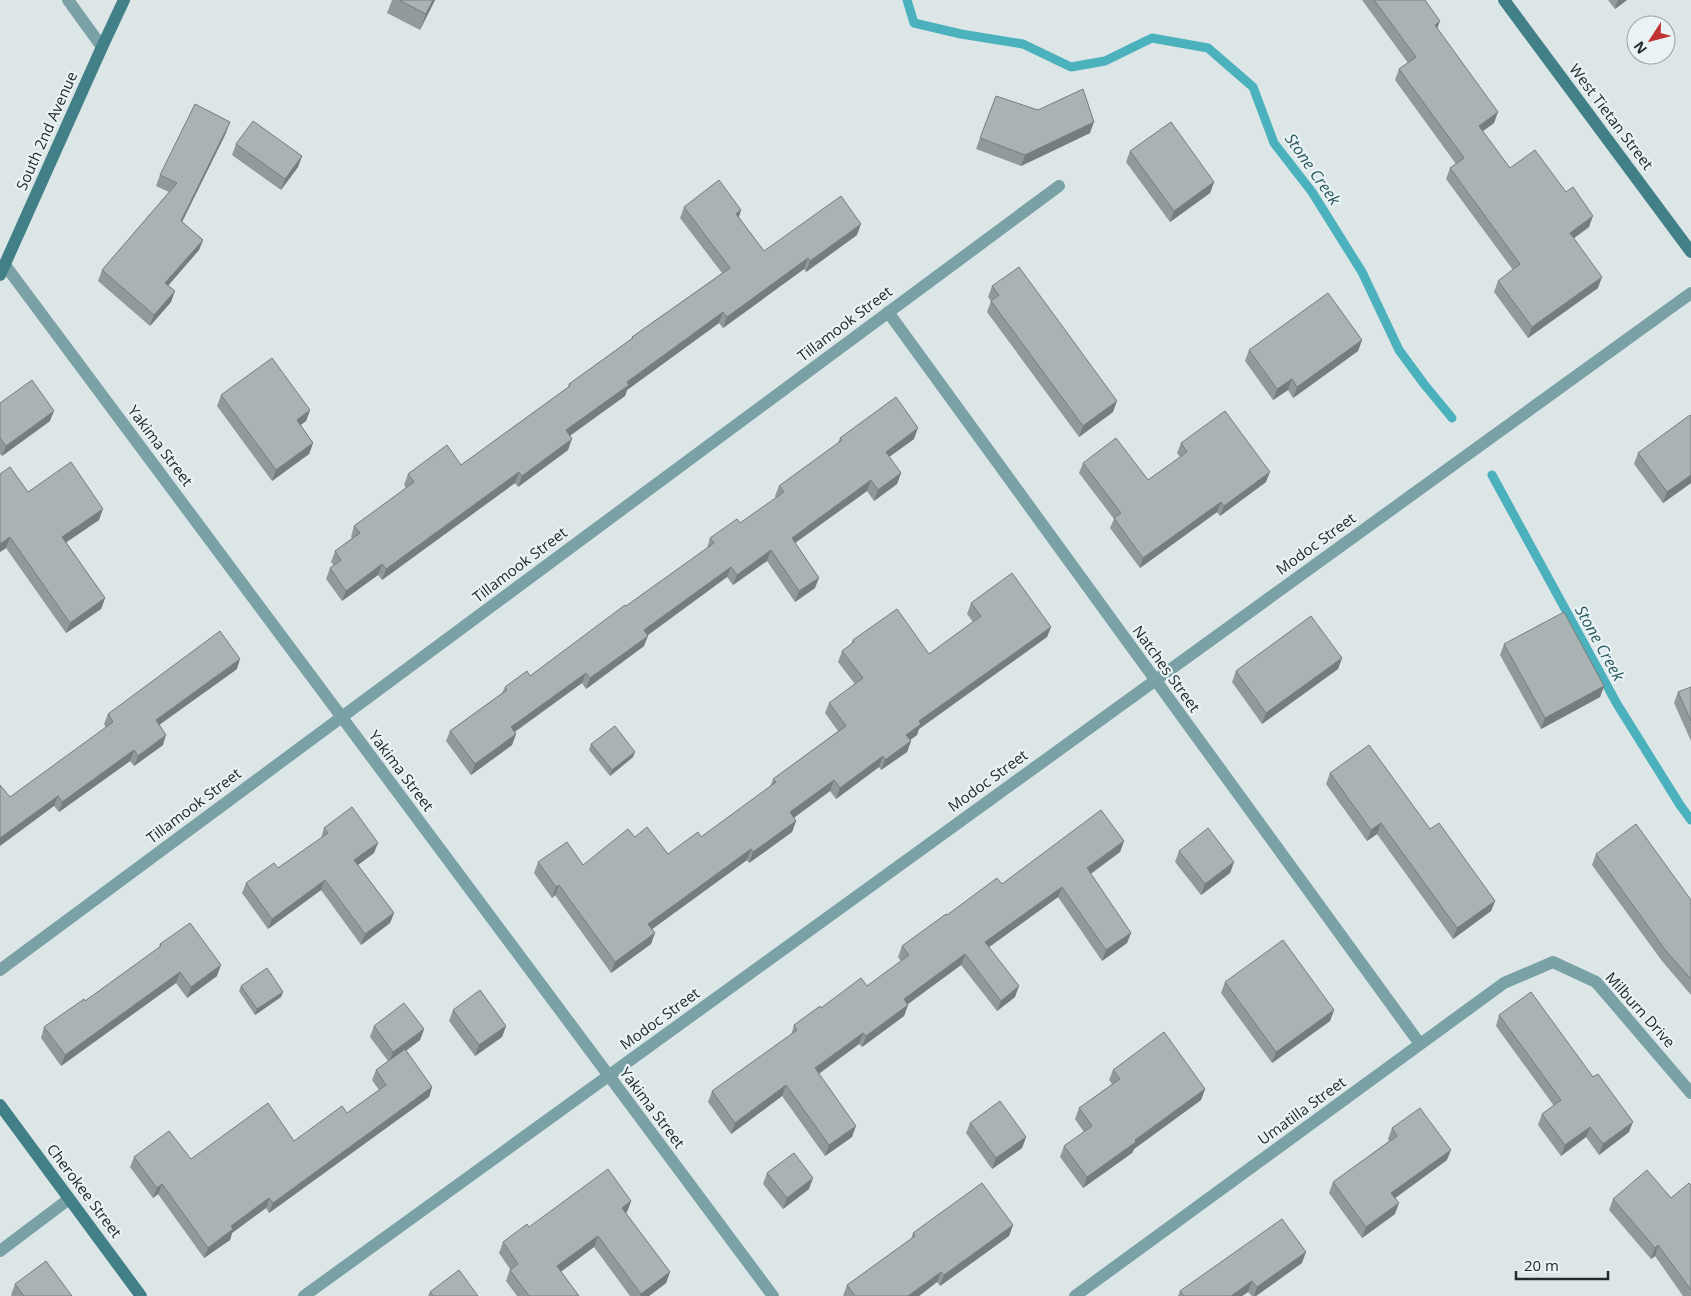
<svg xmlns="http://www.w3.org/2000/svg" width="1691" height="1296" font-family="'Open Sans',sans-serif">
  <rect width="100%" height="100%" fill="#dce6e7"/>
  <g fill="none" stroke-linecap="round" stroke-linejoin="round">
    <g stroke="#4bb1bc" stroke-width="9">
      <polyline points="907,0 914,23 961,34 1023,44 1071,67 1105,61 1152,38 1208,48 1253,87 1274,143 1312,192 1362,272 1399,350 1424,384 1452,418"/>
      <polyline points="1492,475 1617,704 1680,805 1691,820"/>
    </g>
    <g stroke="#7aa1a5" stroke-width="12">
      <polyline points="68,0 102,47"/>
      <polyline points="5,265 773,1296"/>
      <polyline points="888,312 1420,1044"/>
      <polyline points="0,970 1059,186"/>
      <polyline points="0,1251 69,1199"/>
      <polyline points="304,1296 1691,293"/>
      <polyline points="1075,1296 1504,983 1553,962 1596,982 1691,1093"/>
    </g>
    <g stroke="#428087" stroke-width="12">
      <polyline points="1504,0 1691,252"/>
      <polyline points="0,275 102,47 124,0"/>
      <polyline points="0,1105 141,1296"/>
    </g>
  </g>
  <g fill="#919a9b">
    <polygon points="392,0 435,0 420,30 387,13"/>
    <polygon points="1362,0 1425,0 1437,29 1494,123 1482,131 1510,168 1589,227 1574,238 1598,288 1528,338 1494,292 1498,281 1513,270 1446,179 1450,168 1456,164 1395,80 1399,69 1408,63"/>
    <polygon points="1608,0 1627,0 1615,9"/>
    <polygon points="1038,110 1090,133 1021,166 976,149 980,138"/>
    <polygon points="226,133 182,222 203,240 199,250 168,285 171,302 150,326 98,281 102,270 169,192 156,186 160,175"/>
    <polygon points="236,144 302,156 298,167 281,190 232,155"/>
    <polygon points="1130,151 1214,182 1210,193 1170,222 1126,162"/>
    <polygon points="684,207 741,210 739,217 764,251 857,235 806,272 804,269 723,328 719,323 627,390 625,396 570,436 568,450 518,487 515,483 382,580 378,575 342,601 326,579 330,568 334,566 331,562 335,551 352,538 351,537 354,526 406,488 404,485 408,474 461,465 568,387 569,384 631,339 632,337 722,273 680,218"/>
    <polygon points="992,286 1113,412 1079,437 987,312 991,301 988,297"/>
    <polygon points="1362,340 1358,351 1293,398 1288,390 1273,400 1245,361 1249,350"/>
    <polygon points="221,395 310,410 306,421 300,425 313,443 309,454 272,481 217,406"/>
    <polygon points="0,403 50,421 2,456 0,454"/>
    <polygon points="840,438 914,439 889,457 901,473 897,484 874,501 867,491 795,543 815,588 795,602 767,561 733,585 727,577 647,635 644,646 586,689 582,683 515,732 516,734 512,745 471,775 446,741 450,731 502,693 505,687 530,676 707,548 710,538 740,523 776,498 775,496 779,486 838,443"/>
    <polygon points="1181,443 1266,482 1220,516 1217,512 1140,568 1110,528 1114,519 1079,473 1083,463 1148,480 1180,457 1177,453"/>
    <polygon points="1638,453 1691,483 1663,503 1634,464"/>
    <polygon points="0,474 28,492 99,520 66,542 105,598 101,609 66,633 6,548 0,552"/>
    <polygon points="971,603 1051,627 1047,637 919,729 917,735 910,740 911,741 907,752 881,770 879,767 836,799 830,791 794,818 796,821 792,832 749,863 747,860 652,929 651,944 611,973 555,895 552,898 534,873 538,862 583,865 635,837 668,854 701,837 770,787 773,779 838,731 825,713 829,703 855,684 838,662 842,651 851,644 853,640 929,654 973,622 967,614"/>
    <polygon points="1504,644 1604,686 1600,697 1541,729 1500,655"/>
    <polygon points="1342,658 1338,669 1262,724 1232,682 1236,671"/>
    <polygon points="237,669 159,725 163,745 134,766 130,761 59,812 54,806 10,797 106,728 104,724 108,714"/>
    <polygon points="1691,687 1691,741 1674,703 1678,692"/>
    <polygon points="591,744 633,757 610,776 589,750"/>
    <polygon points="1330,773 1430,829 1495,901 1491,911 1453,939 1377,834 1367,841 1326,784"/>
    <polygon points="324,828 374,853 358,865 394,913 390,923 361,945 321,890 268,929 242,893 246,883 278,868 321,838"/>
    <polygon points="1124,841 1120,852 1091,874 1131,933 1127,943 1102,961 1058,897 989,947 1015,997 997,1011 961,965 907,1004 908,1005 904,1016 862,1047 859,1044 819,1074 852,1137 825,1156 782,1096 731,1134 708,1102 712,1091 791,1035 794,1025 821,1008 867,986 901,961 898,957 902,946 947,915 1002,884"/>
    <polygon points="1179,851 1234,862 1230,873 1201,895 1175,862"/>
    <polygon points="1596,854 1691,900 1691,995 1662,961 1592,865"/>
    <polygon points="160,944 217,976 187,998 176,983 61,1066 41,1038 44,1027 85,1001 159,948"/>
    <polygon points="1225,982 1334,1010 1330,1021 1272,1063 1221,993"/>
    <polygon points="241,986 283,992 281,997 255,1015 239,991"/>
    <polygon points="453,1010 506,1026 502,1037 475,1056 449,1021"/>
    <polygon points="1499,1015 1593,1077 1629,1132 1599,1155 1586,1137 1561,1156 1538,1125 1542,1114 1554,1106 1496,1026"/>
    <polygon points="374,1026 424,1029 420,1040 406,1051 432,1087 429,1097 269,1213 266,1208 232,1233 230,1240 204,1258 158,1194 153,1198 130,1167 134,1157 191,1159 294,1141 347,1113 379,1090 372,1080 376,1070 388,1061 370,1037"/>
    <polygon points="1113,1070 1205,1089 1201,1100 1134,1149 1132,1153 1083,1188 1060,1157 1064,1146 1084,1132 1075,1119 1079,1108 1112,1084 1109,1080"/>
    <polygon points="970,1123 1026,1137 1022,1148 992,1169 966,1133"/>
    <polygon points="1392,1128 1447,1160 1395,1198 1395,1214 1362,1238 1329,1193 1333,1182 1389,1141 1388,1139"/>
    <polygon points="767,1173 809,1189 783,1209 763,1184"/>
    <polygon points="1691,1185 1691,1296 1683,1296 1655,1256 1651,1259 1609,1210 1613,1199 1671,1198"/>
    <polygon points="631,1201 627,1212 626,1213 670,1272 666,1283 649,1296 630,1296 594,1247 561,1272 579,1296 517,1296 506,1281 510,1269 499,1253 503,1242 529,1227"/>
    <polygon points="1013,1225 1009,1236 940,1286 937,1282 919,1296 843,1296 847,1285 911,1239 913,1233"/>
    <polygon points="1302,1263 1256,1296 1252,1296 1248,1292 1242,1296 1178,1296 1180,1291"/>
    <polygon points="15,1284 72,1296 12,1296 11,1295"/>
    <polygon points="430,1292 478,1296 428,1296"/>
  </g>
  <g fill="#767d7e">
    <polygon points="433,0 435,0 420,30 426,14"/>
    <polygon points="1618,0 1627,0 1615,9"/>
    <polygon points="1440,21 1436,32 1435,25"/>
    <polygon points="1498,112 1494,123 1475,137 1479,126"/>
    <polygon points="230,122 226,133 177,232 181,221"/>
    <polygon points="1094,122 1090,133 1021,166 1025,155"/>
    <polygon points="302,156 298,167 281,190 285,179"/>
    <polygon points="1214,182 1210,193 1170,222 1174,211"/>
    <polygon points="741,210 737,221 736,214"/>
    <polygon points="1593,216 1589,227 1566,244 1570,233"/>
    <polygon points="861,224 857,235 806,272 810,261"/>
    <polygon points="203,240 199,250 161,294 165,283"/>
    <polygon points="808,258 804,269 723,328 727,317"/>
    <polygon points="1602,277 1598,288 1528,338 1532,327"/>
    <polygon points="175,291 171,302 150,326 154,315"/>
    <polygon points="723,312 719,323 627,390 625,396 562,441 566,430 627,382"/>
    <polygon points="1362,340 1358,351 1293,398 1297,387"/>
    <polygon points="1292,379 1288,390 1273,400 1277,389"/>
    <polygon points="1117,401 1113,412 1079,437 1083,426"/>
    <polygon points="310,410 306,421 293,431 297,420"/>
    <polygon points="54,411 50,421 2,456 6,446"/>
    <polygon points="918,428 914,439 882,462 886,452"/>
    <polygon points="572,439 568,450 518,487 522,476"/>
    <polygon points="313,443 309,454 272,481 276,470"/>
    <polygon points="519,472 515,483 382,580 386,569"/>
    <polygon points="1270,472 1266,482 1220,516 1224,506"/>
    <polygon points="901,473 897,484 874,501 878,490"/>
    <polygon points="1691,475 1691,483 1663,503 1667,492"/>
    <polygon points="871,480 867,491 788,548 792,538"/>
    <polygon points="1221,502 1217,512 1140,568 1143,558"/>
    <polygon points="103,509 99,520 58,548 62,537"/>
    <polygon points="10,537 6,548 0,552 0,544"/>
    <polygon points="771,550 767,561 733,585 737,575"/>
    <polygon points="382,564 378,575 342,601 346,591"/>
    <polygon points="731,567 727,577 640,641 644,630"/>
    <polygon points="819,578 815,588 795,602 799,591"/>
    <polygon points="105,598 101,609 66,633 70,623"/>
    <polygon points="1051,627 1047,637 919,729 917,735 902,746 906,735 919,721"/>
    <polygon points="648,636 644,646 586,689 590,678"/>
    <polygon points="1342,658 1338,669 1262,724 1266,713"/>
    <polygon points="240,659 237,669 152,730 156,720"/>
    <polygon points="586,673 582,683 507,737 511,727"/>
    <polygon points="1604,686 1600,697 1541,729 1545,718"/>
    <polygon points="516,734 512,745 471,775 475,764"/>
    <polygon points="166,735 163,745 134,766 138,756"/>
    <polygon points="911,741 907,752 881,770 885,760"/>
    <polygon points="134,750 130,761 59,812 62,802"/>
    <polygon points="635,752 633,757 610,776 612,770"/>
    <polygon points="883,756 879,767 836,799 840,788"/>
    <polygon points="834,780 830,791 786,823 790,812"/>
    <polygon points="58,796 54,806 0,846 0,838"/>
    <polygon points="796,821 792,832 749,863 753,852"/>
    <polygon points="1381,823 1377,834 1367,841 1371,830"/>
    <polygon points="1124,841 1120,852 1083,879 1087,868"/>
    <polygon points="378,843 374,853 351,870 354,860"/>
    <polygon points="751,849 747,860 644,935 648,924"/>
    <polygon points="1234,862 1230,873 1201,895 1205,884"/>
    <polygon points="325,880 321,890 268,929 272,919"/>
    <polygon points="559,885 555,895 552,898 556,887"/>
    <polygon points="1062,887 1058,897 981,953 985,942"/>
    <polygon points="1495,901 1491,911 1453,939 1457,928"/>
    <polygon points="394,913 390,923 361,945 365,934"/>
    <polygon points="655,933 651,944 611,973 615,962"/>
    <polygon points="1131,933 1127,943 1102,961 1106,950"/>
    <polygon points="965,954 961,965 900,1010 904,999"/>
    <polygon points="221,965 217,976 187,998 191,987"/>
    <polygon points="180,972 176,983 61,1066 65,1055"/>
    <polygon points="1019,986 1015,997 997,1011 1001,1001"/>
    <polygon points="283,992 281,997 255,1015 257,1009"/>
    <polygon points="908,1005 904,1016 862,1047 866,1036"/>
    <polygon points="1334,1010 1330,1021 1272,1063 1276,1052"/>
    <polygon points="506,1026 502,1037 475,1056 479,1045"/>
    <polygon points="424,1029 420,1040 389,1063 393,1052"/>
    <polygon points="863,1033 859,1044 811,1079 815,1068"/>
    <polygon points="786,1085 782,1096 731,1134 735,1123"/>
    <polygon points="432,1087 429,1097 269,1213 273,1203"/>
    <polygon points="1205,1089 1201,1100 1134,1149 1132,1153 1083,1188 1087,1177 1135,1140"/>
    <polygon points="1633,1122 1629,1132 1599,1155 1603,1144"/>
    <polygon points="856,1126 852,1137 825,1156 829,1145"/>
    <polygon points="1590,1127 1586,1137 1561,1156 1565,1145"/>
    <polygon points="1026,1137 1022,1148 992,1169 996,1158"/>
    <polygon points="1451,1150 1447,1160 1387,1204 1391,1193"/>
    <polygon points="813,1178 809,1189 783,1209 787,1198"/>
    <polygon points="162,1184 158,1194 153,1198 157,1188"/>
    <polygon points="269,1198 266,1208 232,1233 230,1240 204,1258 208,1248 231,1226"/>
    <polygon points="631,1201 627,1212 618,1219 622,1208"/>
    <polygon points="1399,1203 1395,1214 1362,1238 1366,1227"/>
    <polygon points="1013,1225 1009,1236 940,1286 944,1275"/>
    <polygon points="598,1236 594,1247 553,1277 557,1266"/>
    <polygon points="1658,1245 1655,1256 1651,1259 1655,1248"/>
    <polygon points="1306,1252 1302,1263 1256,1296 1254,1296 1257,1287"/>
    <polygon points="670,1272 666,1283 649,1296 640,1296 641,1294"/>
    <polygon points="941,1272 937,1282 919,1296 908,1296"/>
    <polygon points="1252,1281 1248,1292 1242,1296 1231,1296"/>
  </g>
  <g fill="#a9b3b4" stroke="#767d7e">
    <polygon points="399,0 433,0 426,14"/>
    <polygon points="1374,0 1425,0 1440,21 1435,25 1498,112 1479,126 1510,168 1535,150 1566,192 1573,187 1593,216 1570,233 1602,277 1532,327 1498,281 1520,264 1450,168 1464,158 1399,69 1416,57"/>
    <polygon points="1083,89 1094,122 1025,155 980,138 996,96 1038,110"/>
    <polygon points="195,104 230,122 181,221 203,240 165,283 175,291 154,315 102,270 177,183 160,175"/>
    <polygon points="253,121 302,156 285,179 236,144"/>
    <polygon points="1171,122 1214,182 1174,211 1130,151"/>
    <polygon points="719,180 741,210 736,214 764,251 841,196 861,224 810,261 808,258 727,317 723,312 627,382 629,385 566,430 572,439 522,476 519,472 386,569 382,564 346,591 330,568 341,560 335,551 360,533 354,526 414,482 408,474 447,445 461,465 570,386 569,384 633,338 632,337 730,268 684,207"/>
    <polygon points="1019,267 1117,401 1083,426 991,301 999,295 992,286"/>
    <polygon points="1328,293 1362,340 1297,387 1292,379 1277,389 1249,350"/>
    <polygon points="272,358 310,410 297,420 313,443 276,470 221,395"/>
    <polygon points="32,380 54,411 6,446 0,438 0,403"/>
    <polygon points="896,397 918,428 886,452 901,473 878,490 871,480 792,538 819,578 799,591 771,550 737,575 731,567 644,630 648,636 590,678 586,673 511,727 516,734 475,764 450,731 507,690 505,687 527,671 530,676 625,605 626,606 714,543 710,538 737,519 740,523 784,492 779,486 842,440 840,438"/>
    <polygon points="1225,411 1270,472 1224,506 1221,502 1143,558 1114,518 1121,513 1083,463 1116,438 1148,480 1187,452 1181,443"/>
    <polygon points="1690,415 1691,416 1691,475 1667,492 1638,453"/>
    <polygon points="71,462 103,509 62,537 105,598 70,623 10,537 0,544 0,474 10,467 28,492"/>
    <polygon points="1012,573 1051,627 919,721 921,724 906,735 911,741 885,760 883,756 840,788 834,780 790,812 796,821 753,852 751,849 648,924 655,933 615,962 559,885 556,887 538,862 567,842 583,865 628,829 635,837 647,827 668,854 698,832 701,837 776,782 773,779 846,726 829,703 863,678 842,651 854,642 853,640 897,609 929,654 981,616 971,603"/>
    <polygon points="1564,612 1604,686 1545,718 1504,644"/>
    <polygon points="1311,616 1342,658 1266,713 1236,671"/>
    <polygon points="220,631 240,659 156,720 166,735 138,756 134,750 62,802 58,796 0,838 0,785 10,797 113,722 108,714"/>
    <polygon points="1691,687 1691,721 1678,692"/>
    <polygon points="615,726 635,752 612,770 591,744"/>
    <polygon points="1369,745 1430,829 1439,823 1495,901 1457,928 1381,823 1371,830 1330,773"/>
    <polygon points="352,807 378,843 354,860 394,913 365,934 325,880 272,919 246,883 274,863 278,868 328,833 324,828"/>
    <polygon points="1101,810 1124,841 1087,868 1131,933 1106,950 1062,887 985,942 1019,986 1001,1001 965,954 904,999 908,1005 866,1036 863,1033 815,1068 856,1126 829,1145 786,1085 735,1123 712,1091 797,1030 794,1025 820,1006 821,1008 861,978 867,986 909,955 902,946 946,914 947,915 997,878 1002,884"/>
    <polygon points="1636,824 1691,900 1691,979 1666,951 1596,854"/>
    <polygon points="1208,828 1234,862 1205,884 1179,851"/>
    <polygon points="190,923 221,965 191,987 180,972 65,1055 44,1027 84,999 85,1001 161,946 160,944"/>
    <polygon points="1283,940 1334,1010 1276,1052 1225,982"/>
    <polygon points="267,968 283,992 257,1009 241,986"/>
    <polygon points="480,990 506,1026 479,1045 453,1010"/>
    <polygon points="1531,992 1593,1077 1598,1074 1633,1122 1603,1144 1590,1127 1565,1145 1542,1114 1561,1100 1499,1015"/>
    <polygon points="404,1003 424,1029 393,1052 374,1026"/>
    <polygon points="1164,1032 1205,1089 1135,1140 1136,1142 1087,1177 1064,1146 1092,1126 1079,1108 1120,1079 1113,1070"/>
    <polygon points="405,1049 432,1087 273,1203 269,1198 231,1226 233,1229 208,1248 162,1184 157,1188 134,1157 169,1131 191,1159 268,1103 294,1141 342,1106 347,1113 386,1085 376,1070"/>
    <polygon points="1000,1101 1026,1137 996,1158 970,1123"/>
    <polygon points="1420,1108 1451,1150 1391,1193 1399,1203 1366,1227 1333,1182 1397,1136 1392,1128"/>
    <polygon points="794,1153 813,1178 787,1198 767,1173"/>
    <polygon points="608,1169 631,1201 622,1208 670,1272 641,1294 598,1236 557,1266 579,1296 529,1296 510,1270 518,1264 503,1242 527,1224 529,1227"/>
    <polygon points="1647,1170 1671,1198 1689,1183 1691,1185 1691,1290 1658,1245 1655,1248 1613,1199"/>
    <polygon points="982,1183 1013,1225 944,1275 941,1272 908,1296 855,1296 847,1285 915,1236 913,1233"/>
    <polygon points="1282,1219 1306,1252 1257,1287 1252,1281 1231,1296 1184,1296 1180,1291"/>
    <polygon points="46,1261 72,1296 24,1296 15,1284"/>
    <polygon points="459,1270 478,1296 433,1296 430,1292"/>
  </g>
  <g text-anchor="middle" stroke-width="4.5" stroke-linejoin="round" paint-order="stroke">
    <g font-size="15" fill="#252929" stroke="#e9f3f5">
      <text transform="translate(1611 117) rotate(53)" y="5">West Tietan Street</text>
      <text transform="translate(47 131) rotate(-66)" y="5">South 2nd Avenue</text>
      <text transform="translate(845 324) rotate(-37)" y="5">Tillamook Street</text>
      <text transform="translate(160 446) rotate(53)" y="5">Yakima Street</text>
      <text transform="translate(1316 544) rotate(-36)" y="5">Modoc Street</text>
      <text transform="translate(520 565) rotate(-37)" y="5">Tillamook Street</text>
      <text transform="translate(1166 669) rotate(54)" y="5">Natches Street</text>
      <text transform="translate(401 771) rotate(53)" y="5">Yakima Street</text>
      <text transform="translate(988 781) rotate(-36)" y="5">Modoc Street</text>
      <text transform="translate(194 806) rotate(-37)" y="5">Tillamook Street</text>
      <text transform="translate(1640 1010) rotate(48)" y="5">Milburn Drive</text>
      <text transform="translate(660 1019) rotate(-36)" y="5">Modoc Street</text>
      <text transform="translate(652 1108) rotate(53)" y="5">Yakima Street</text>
      <text transform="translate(1302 1111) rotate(-36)" y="5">Umatilla Street</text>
      <text transform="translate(84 1191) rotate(53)" y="5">Cherokee Street</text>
    </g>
    <g font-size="16" font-style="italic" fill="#2b585d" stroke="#e9f3f5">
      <text transform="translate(1313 169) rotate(55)" y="6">Stone Creek</text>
      <text transform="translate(1600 643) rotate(61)" y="6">Stone Creek</text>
    </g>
  </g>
  <g transform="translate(1651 40) rotate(234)"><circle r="24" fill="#e9f3f5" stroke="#9ba2a3"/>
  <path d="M0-4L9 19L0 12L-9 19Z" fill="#c13233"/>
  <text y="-8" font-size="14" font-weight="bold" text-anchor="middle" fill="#252929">N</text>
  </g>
  <path d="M1516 1271v8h92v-8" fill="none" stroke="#252929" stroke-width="2.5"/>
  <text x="1524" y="1271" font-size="15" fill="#252929" stroke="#e9f3f5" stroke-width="4" paint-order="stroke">20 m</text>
</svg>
